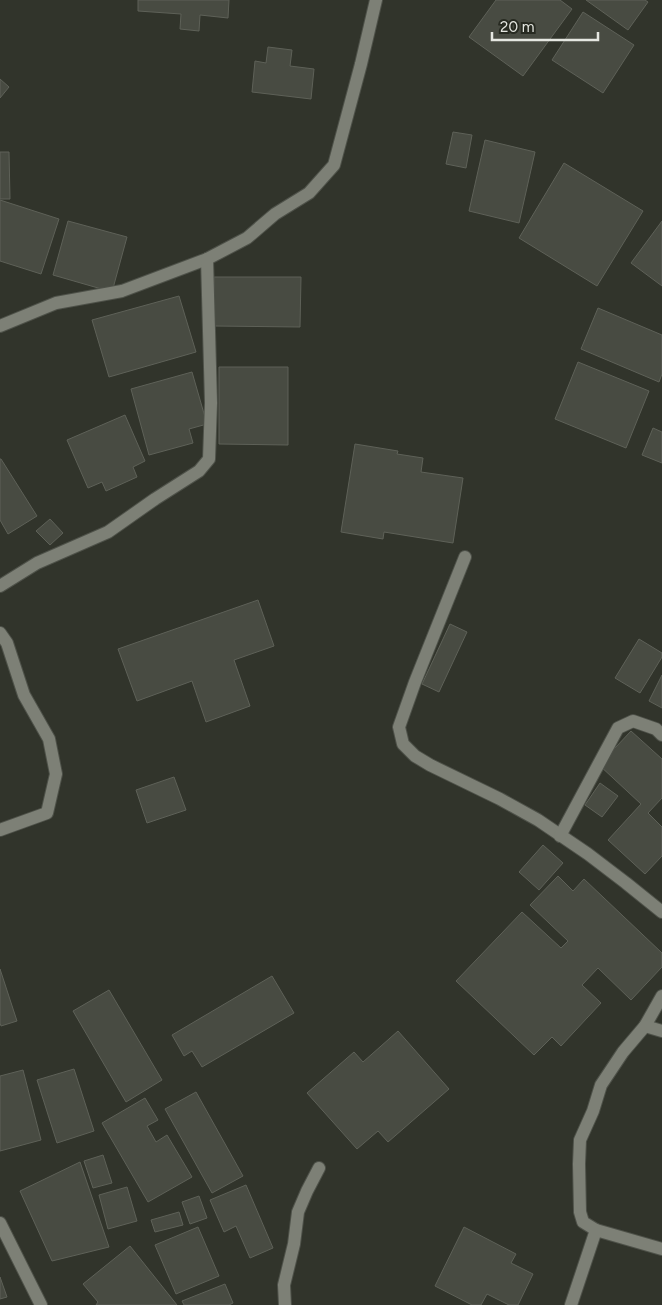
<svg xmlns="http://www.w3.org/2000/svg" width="662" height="1305" font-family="Figtree,sans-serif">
  <rect width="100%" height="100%" fill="#31342b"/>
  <g fill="#484b42" stroke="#5e6158">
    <polygon points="138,0 229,0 228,18 200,15 199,31 180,29 181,14 138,11"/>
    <polygon points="496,0 560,0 572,9 523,76 469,37"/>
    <polygon points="586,0 645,0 648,2 628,30"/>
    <polygon points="583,12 634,45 603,93 552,60"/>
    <polygon points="268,47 292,50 290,66 314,69 311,99 252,92 255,61 266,63"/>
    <polygon points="0,79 9,87 0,98"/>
    <polygon points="453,132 472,135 466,168 446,164"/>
    <polygon points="485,140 535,152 519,223 469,211"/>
    <polygon points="0,152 9,152 10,199 0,199"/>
    <polygon points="564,163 643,211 597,286 519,238"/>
    <polygon points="0,200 59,219 41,274 0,261"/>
    <polygon points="68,221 127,237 112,292 53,275"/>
    <polygon points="662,221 662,286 631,263"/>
    <polygon points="214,277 301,277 300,327 214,326"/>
    <polygon points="179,296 196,352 109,377 92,320"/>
    <polygon points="598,308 662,335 662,374 659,382 581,349"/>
    <polygon points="578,362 649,391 626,448 555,419"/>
    <polygon points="219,367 288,367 288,445 219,444"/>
    <polygon points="192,372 207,424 189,429 193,443 149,455 131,389"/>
    <polygon points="125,415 145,461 133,467 137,477 106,491 102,482 88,488 67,440"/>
    <polygon points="653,428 662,432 662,463 642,455"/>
    <polygon points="355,444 398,451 397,454 423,458 421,472 463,478 453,543 384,532 383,539 341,532"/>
    <polygon points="0,459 1,459 37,516 8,534 0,520"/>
    <polygon points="50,519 63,533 50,545 36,531"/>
    <polygon points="258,600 274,646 234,660 250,706 206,722 192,681 137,701 118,649"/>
    <polygon points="450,624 467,632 439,692 422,684"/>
    <polygon points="639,639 662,653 662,657 640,693 615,678"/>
    <polygon points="662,675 662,708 649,701"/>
    <polygon points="631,731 662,759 662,798 648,813 662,827 662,856 645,874 608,840 641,804 599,765"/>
    <polygon points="174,777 186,810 147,823 136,790"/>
    <polygon points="600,783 618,796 602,817 585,805"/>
    <polygon points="543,845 563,863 539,890 519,872"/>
    <polygon points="558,876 573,891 584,879 662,953 662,967 631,1000 598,968 582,985 601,1003 561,1046 552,1037 534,1055 456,981 522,912 561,948 568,941 530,905"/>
    <polygon points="0,969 17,1021 1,1026 0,1023"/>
    <polygon points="272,976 294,1013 202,1067 192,1051 184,1056 172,1035"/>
    <polygon points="109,990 162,1080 126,1102 73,1011"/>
    <polygon points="398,1031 449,1089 388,1142 378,1131 357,1149 307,1093 354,1052 363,1062"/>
    <polygon points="74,1069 94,1131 57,1143 37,1080"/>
    <polygon points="23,1070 41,1140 0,1151 0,1076"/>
    <polygon points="196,1092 243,1176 212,1193 165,1109"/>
    <polygon points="145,1098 158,1120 147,1126 156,1142 167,1135 192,1177 148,1202 102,1123"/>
    <polygon points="103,1155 112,1183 93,1188 84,1161"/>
    <polygon points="80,1162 109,1247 52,1261 20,1191"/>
    <polygon points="246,1185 273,1248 250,1258 236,1226 224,1232 210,1200"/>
    <polygon points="127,1187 137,1221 108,1229 99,1195"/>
    <polygon points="199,1196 207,1218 190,1224 182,1202"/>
    <polygon points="179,1212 183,1225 155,1232 151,1220"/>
    <polygon points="198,1227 219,1276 176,1294 155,1245"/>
    <polygon points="464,1227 516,1254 511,1263 533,1274 518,1305 509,1305 487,1294 481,1305 472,1305 435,1286"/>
    <polygon points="130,1246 177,1305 96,1305 98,1302 83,1284"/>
    <polygon points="0,1277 7,1297 0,1299"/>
    <polygon points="225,1284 233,1303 229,1305 184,1305 182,1301"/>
  </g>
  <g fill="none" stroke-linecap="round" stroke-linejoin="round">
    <g stroke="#4e5149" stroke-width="14">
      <g id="street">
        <polyline points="0,326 56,303 122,291 207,259 247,238 275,214 309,193 334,165 361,64 376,0"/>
        <polyline points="465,557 415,682 399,727 403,744 415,756 430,765 500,799 538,820 588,854 626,883 662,912"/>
        <polyline points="0,586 37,563 108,532 155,499 199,471 209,459 211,403 207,259"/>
        <polyline points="0,633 7,643 24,695 49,739 56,774 47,813 0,830"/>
        <polyline points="560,836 618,728 633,721 656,729 662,735"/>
        <polyline points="662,996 645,1026 623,1052 601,1085 593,1111 580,1140 579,1164 580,1212 583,1222 596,1230 662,1249"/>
        <polyline points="645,1026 662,1031"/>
        <polyline points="0,1223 41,1305"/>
        <polyline points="285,1305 284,1285 294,1244 298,1212 307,1191 319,1168"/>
        <polyline points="571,1305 596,1230"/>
      </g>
    </g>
    <use href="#street" stroke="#7d8076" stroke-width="12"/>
  </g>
  <path d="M492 32v8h106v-8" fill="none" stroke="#e5e7e1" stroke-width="2.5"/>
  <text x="500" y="32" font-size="15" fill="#e5e7e1" stroke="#272a21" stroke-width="4" paint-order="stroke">20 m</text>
</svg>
